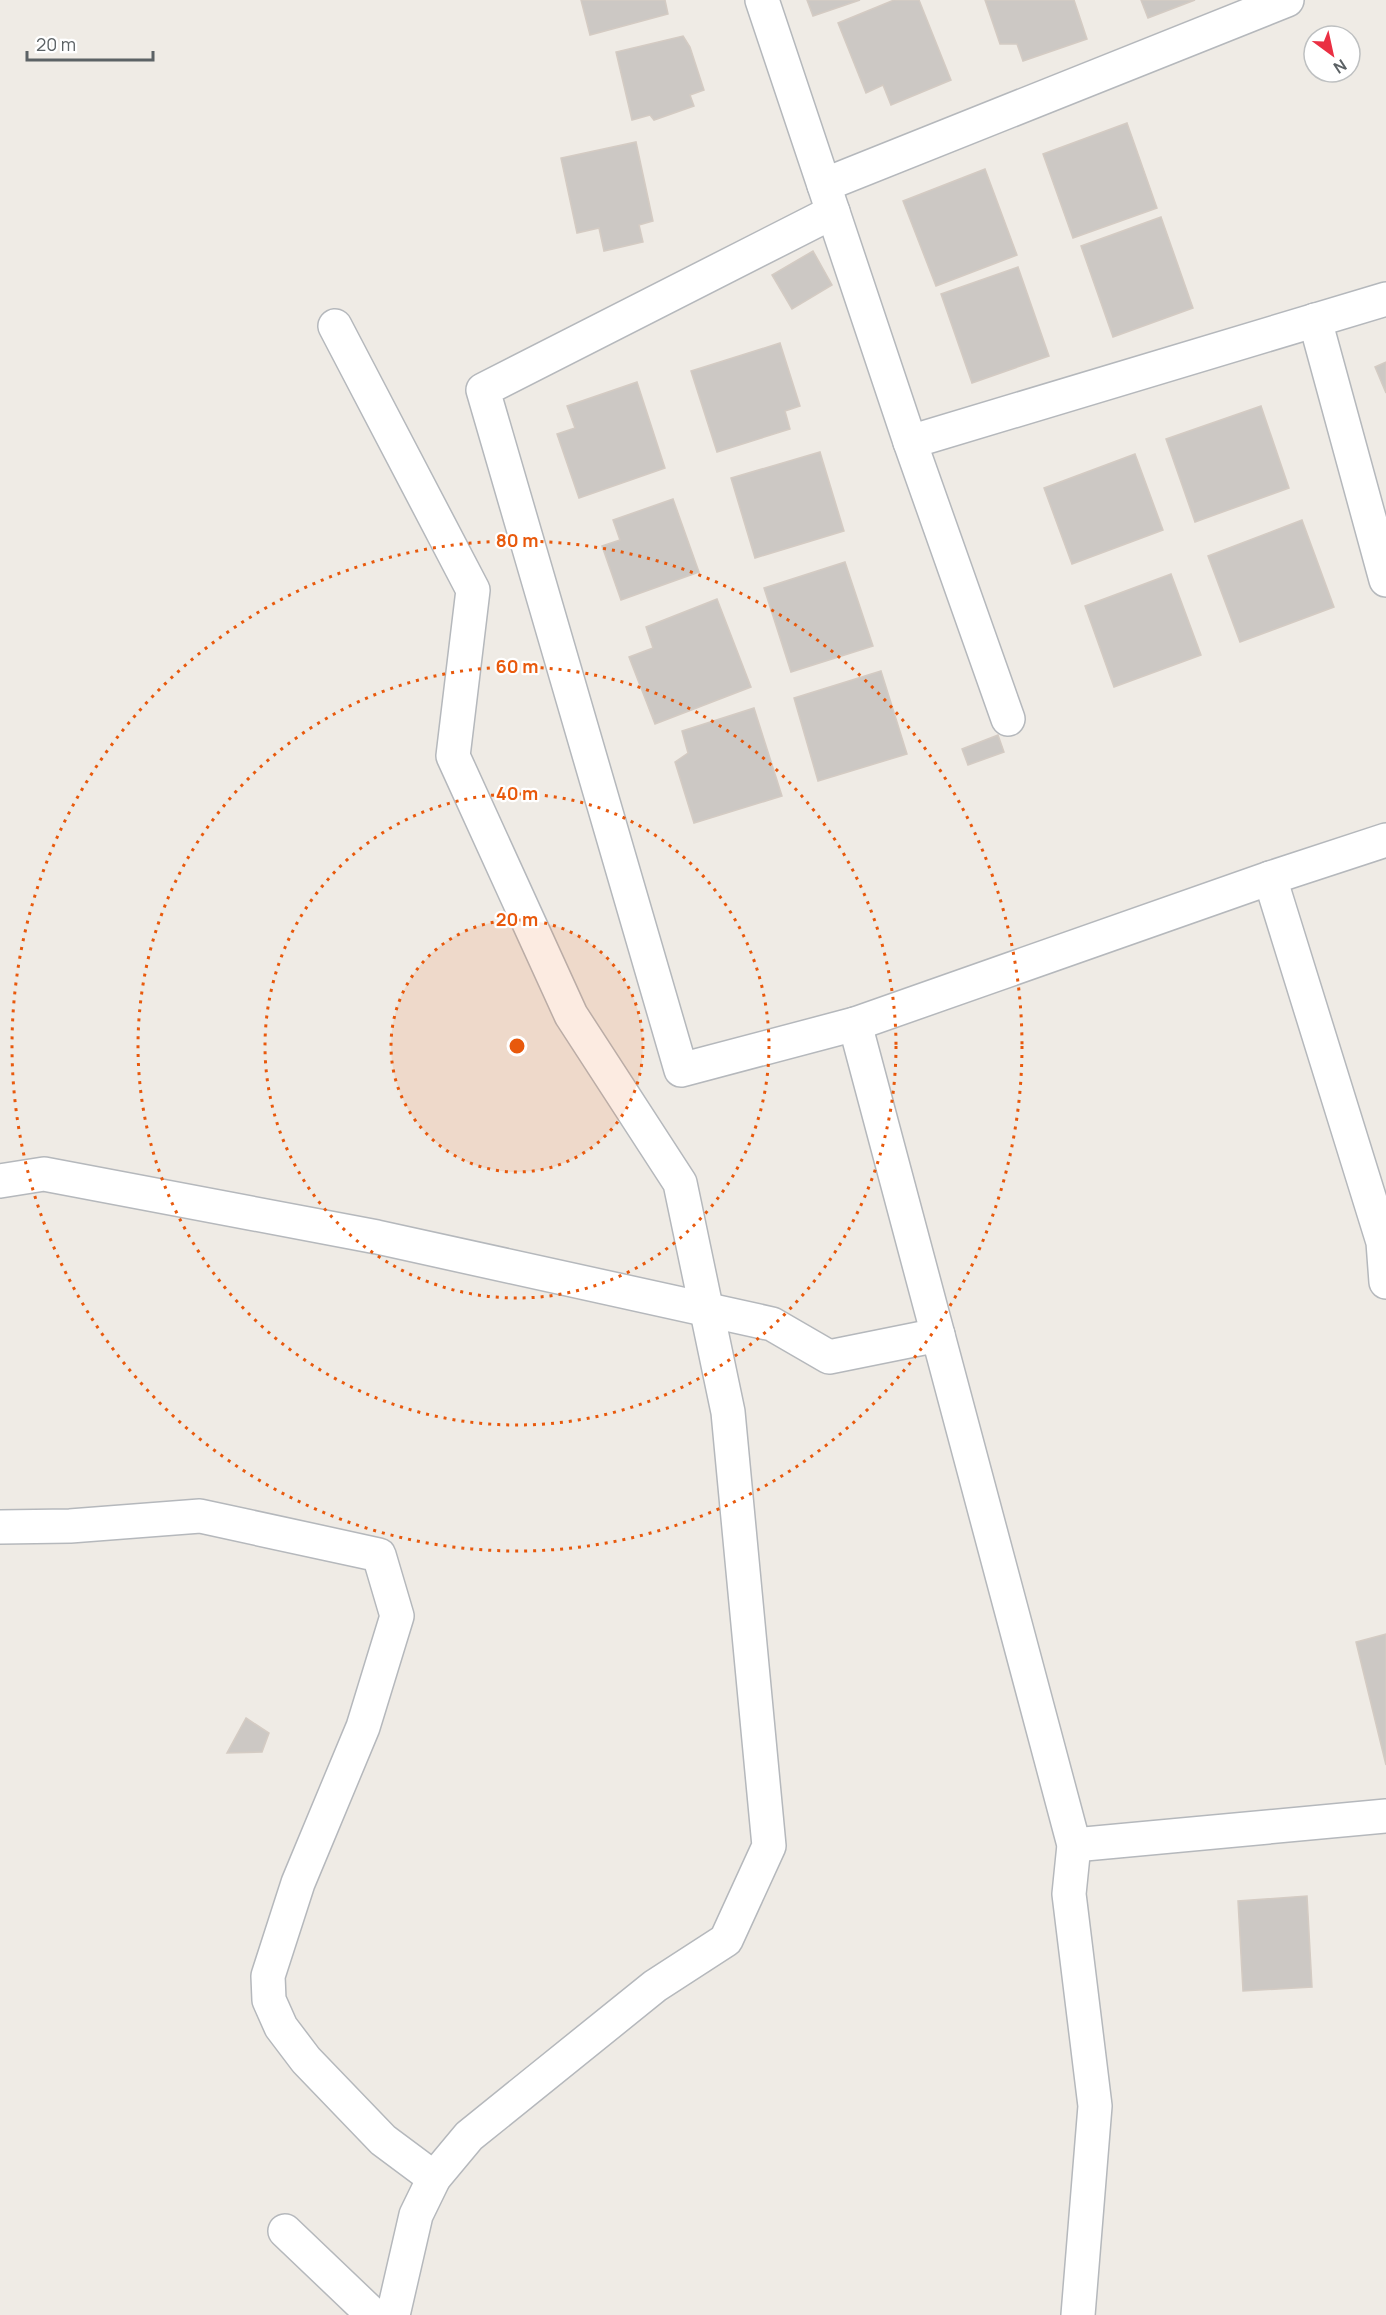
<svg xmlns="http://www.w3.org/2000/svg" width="1386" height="2315" font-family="Manrope,sans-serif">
  <rect width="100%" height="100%" fill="#efebe5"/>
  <g fill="#ccc8c4" stroke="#d4cbc3" stroke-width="1.5">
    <polygon points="581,0 665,0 668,14 590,35"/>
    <polygon points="807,0 860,0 813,16"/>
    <polygon points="894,0 919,0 951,80 891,105 883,85 866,93 838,23"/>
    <polygon points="985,0 1074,0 1087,39 1023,61 1017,44 1000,44"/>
    <polygon points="1141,0 1195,0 1148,18"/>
    <polygon points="683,36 690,47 704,90 690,95 694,106 654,120 650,115 632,120 616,52"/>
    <polygon points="1127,123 1157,208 1073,238 1043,154"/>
    <polygon points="636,142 653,221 639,225 643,242 604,251 599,228 577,233 561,158"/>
    <polygon points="985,169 1017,255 936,286 903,201"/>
    <polygon points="1161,217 1193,308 1113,337 1081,246"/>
    <polygon points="813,251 832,285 792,309 772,275"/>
    <polygon points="1018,267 1049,356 972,383 941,294"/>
    <polygon points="780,343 800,406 785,411 790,429 717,452 691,371"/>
    <polygon points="1386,362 1386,393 1375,367"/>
    <polygon points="637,382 665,468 579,498 557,434 575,428 567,406"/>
    <polygon points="1261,406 1289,488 1195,522 1166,439"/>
    <polygon points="820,452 844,531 755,558 731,478"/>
    <polygon points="1135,454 1163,530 1072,564 1044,488"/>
    <polygon points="673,499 699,572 621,600 602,546 620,540 613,520"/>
    <polygon points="1302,520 1334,607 1240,642 1208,556"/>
    <polygon points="845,562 873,646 791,672 764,588"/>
    <polygon points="1171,574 1201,655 1114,687 1085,606"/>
    <polygon points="717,599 751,687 655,724 629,657 653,648 646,627"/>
    <polygon points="881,671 907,754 818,781 794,698"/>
    <polygon points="754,708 782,796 694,823 675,762 688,753 682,731"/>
    <polygon points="998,735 1004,752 968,765 962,749"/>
    <polygon points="1386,1634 1386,1765 1356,1642"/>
    <polygon points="246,1718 269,1733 262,1752 227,1753"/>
    <polygon points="1307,1896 1312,1987 1243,1991 1238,1901"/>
  </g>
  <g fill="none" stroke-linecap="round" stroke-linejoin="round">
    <g stroke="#b5b8bc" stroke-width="36">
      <g id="street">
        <polyline points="762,0 910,442 1386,299"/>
        <polyline points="824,185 1287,0"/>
        <polyline points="833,212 483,390 681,1070 855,1024"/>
        <polyline points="1315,320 1386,580"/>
        <polyline points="335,326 473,590 453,756 571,1015 680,1183 728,1412 769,1846 726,1940 655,1986 469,2136 434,2178 416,2215 393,2315"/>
        <polyline points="910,442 1008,719"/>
        <polyline points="1270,878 1383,1242 1386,1282"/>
        <polyline points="0,1181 44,1174 377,1237 772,1324 829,1357 938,1335"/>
        <polyline points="0,1527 70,1526 200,1516 379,1555 397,1616 363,1727 298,1883 268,1976 269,2000 281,2027 306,2060 383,2140 434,2178"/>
        <polyline points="1074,1845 1386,1816"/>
        <polyline points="285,2231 373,2315"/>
        <polyline points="1078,2315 1095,2106 1069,1894 1074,1845 855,1024 1270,878 1386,840"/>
      </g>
    </g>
    <use href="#street" stroke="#fff" stroke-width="33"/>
  </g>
  <circle cx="517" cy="1046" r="126" fill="#e8590c" fill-opacity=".12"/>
  <g fill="none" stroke="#e8590c" stroke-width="3" stroke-dasharray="3 6">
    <circle cx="517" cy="1046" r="126"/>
    <circle cx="517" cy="1046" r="252"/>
    <circle cx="517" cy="1046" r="379"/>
    <circle cx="517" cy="1046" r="505"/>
  </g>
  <circle cx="517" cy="1046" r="9" fill="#e8590c" stroke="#fff" stroke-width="3"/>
  <g font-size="18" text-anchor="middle" font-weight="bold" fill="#e8590c" stroke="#fff" stroke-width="4.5" stroke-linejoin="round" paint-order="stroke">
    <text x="517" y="547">80 m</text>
    <text x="517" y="673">60 m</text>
    <text x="517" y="800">40 m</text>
    <text x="517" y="926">20 m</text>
  </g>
  <g transform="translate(1332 54) rotate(147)"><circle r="28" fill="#ffffff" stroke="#bec0c1" stroke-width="1.5"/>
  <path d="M0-4.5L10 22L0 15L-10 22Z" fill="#ea2f43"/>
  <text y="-9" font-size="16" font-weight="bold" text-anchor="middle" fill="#5c6265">N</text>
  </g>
  <path d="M27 51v9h126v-9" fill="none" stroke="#5c6265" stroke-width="3"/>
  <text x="36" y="51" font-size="18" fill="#5c6265" stroke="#ffffff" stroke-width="4.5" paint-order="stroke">20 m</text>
</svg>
